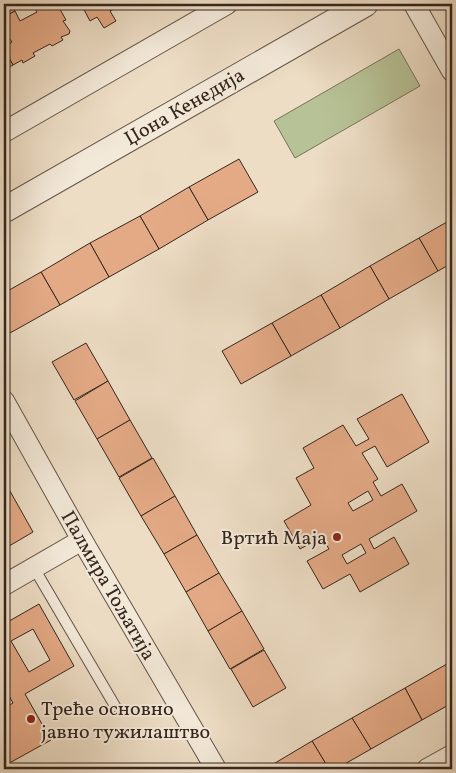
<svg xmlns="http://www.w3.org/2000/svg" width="456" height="773" font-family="Vollkorn,serif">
  <rect width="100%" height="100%" fill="#edddc5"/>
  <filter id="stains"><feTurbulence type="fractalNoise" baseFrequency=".004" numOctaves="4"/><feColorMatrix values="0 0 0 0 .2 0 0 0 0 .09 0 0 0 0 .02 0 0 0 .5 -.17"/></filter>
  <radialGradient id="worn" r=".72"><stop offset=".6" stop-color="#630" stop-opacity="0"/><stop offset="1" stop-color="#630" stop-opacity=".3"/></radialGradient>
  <polygon fill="#b7c296" stroke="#76745a" points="399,49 420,86 295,158 274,121"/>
  <g fill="#e4aa86" stroke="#35261e" fill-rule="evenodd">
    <polygon points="4,4 10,4 15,11 4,17"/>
    <polygon points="32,4 57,4 66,20 63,21 70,31 69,34 61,37 63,40 52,46 50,44 33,53 35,56 23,63 22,60 13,65 4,49 4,46 12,42 9,38 5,41 4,39 4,17 15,11 20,21 37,12"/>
    <polygon points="81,4 123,4 110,11 116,21 104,28 97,17 90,21"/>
    <polygon points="4,49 13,65 4,70 5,73 4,74"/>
    <polygon points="239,159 258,192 208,220 189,187"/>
    <polygon points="189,187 208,220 159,249 140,216"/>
    <polygon points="140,216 159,249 109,277 90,243"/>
    <polygon points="452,219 452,263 438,271 419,238"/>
    <polygon points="419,238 438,271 389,299 370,266"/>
    <polygon points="90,243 109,277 60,305 41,272"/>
    <polygon points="370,266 389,299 340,328 321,295"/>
    <polygon points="41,272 60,305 10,333 4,322 4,293"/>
    <polygon points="321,295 340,328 291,356 272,323"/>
    <polygon points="272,323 291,356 241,384 222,351"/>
    <polygon points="86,343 108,381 74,400 52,362"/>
    <polygon points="108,381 130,420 97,439 75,401"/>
    <path d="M 402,394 L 429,442 L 387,467 L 375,446 L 362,453 L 378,479 L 373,482 L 381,496 L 402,484 L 417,511 L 369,539 L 374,549 L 394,537 L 409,564 L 360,592 L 350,574 L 323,589 L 307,561 L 329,549 L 322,537 L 300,549 L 284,521 L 311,505 L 296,478 L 314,468 L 303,448 L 343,425 L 356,446 L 369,439 L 357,419 ZM 368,491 L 373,500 L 353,511 L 348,503 ZM 361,544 L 366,553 L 347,564 L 342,555 Z"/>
    <polygon points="130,420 152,458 119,477 97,439"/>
    <polygon points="153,458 175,496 141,516 119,478"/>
    <polygon points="6,484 33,532 4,549 4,485"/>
    <polygon points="175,496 197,535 164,554 141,516"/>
    <polygon points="197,535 219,573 186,592 164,554"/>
    <polygon points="219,573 242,611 208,631 186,592"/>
    <path d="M 39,604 L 74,666 L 25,694 L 51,740 L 4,766 L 4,708 L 13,703 L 4,687 L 4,624 ZM 33,629 L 50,660 L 29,672 L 11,641 Z"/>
    <polygon points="242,611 264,649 230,669 208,631"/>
    <polygon points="264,650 286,688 253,707 231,669"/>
    <polygon points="452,661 452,703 422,720 405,688"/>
    <polygon points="405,688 422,720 371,749 352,718"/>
    <polygon points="352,718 371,749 336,769 329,769 312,741"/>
    <polygon points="312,741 329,769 265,769"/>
  </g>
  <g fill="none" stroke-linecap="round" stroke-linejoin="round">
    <g stroke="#635448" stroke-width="12">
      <polyline id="service" points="34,568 115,706"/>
    </g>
    <g stroke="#635448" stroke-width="22">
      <g id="minor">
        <polyline points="414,4 452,71"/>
        <polyline points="4,132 227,4"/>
        <polyline points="4,401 82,540 216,769"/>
        <polyline points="4,585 82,540"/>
        <polyline points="427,769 452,755"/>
      </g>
    </g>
    <g stroke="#635448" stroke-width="27">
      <polyline id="tertiary" points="4,210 365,4"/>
    </g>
    <use href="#service" stroke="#f3e9d9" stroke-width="10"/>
    <use href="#minor" stroke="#f3e9d9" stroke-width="20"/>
    <use href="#tertiary" stroke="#f3e9d9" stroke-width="25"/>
  </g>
  <g fill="#8f2418" stroke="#f3e9d9" stroke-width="2">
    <circle cx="337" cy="537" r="5"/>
    <circle cx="31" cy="719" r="5"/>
  </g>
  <g text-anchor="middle" stroke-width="4" stroke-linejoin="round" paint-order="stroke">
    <g font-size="20" fill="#35261e" stroke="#f3e9d9">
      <text transform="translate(184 106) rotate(-30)" y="7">Џона Кенедија</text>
      <text transform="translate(109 585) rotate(60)" y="7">Палмира Тољатија</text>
    </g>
    <g font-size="20" fill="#35261e" stroke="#f3e9d9" text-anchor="end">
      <text x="327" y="544">Вртић Маја</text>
      <text x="41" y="715" text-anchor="start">Треће основно<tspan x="41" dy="23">јавно тужилаштво</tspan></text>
    </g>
  </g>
  <rect width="456" height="773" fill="none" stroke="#edddc5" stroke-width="20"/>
  <rect x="5" y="5" width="446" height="763" fill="none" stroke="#35261e" stroke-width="2.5"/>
  <rect x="10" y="10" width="436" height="753" fill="none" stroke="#35261e"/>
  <rect width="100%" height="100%" filter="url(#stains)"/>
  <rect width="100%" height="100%" fill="url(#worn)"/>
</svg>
